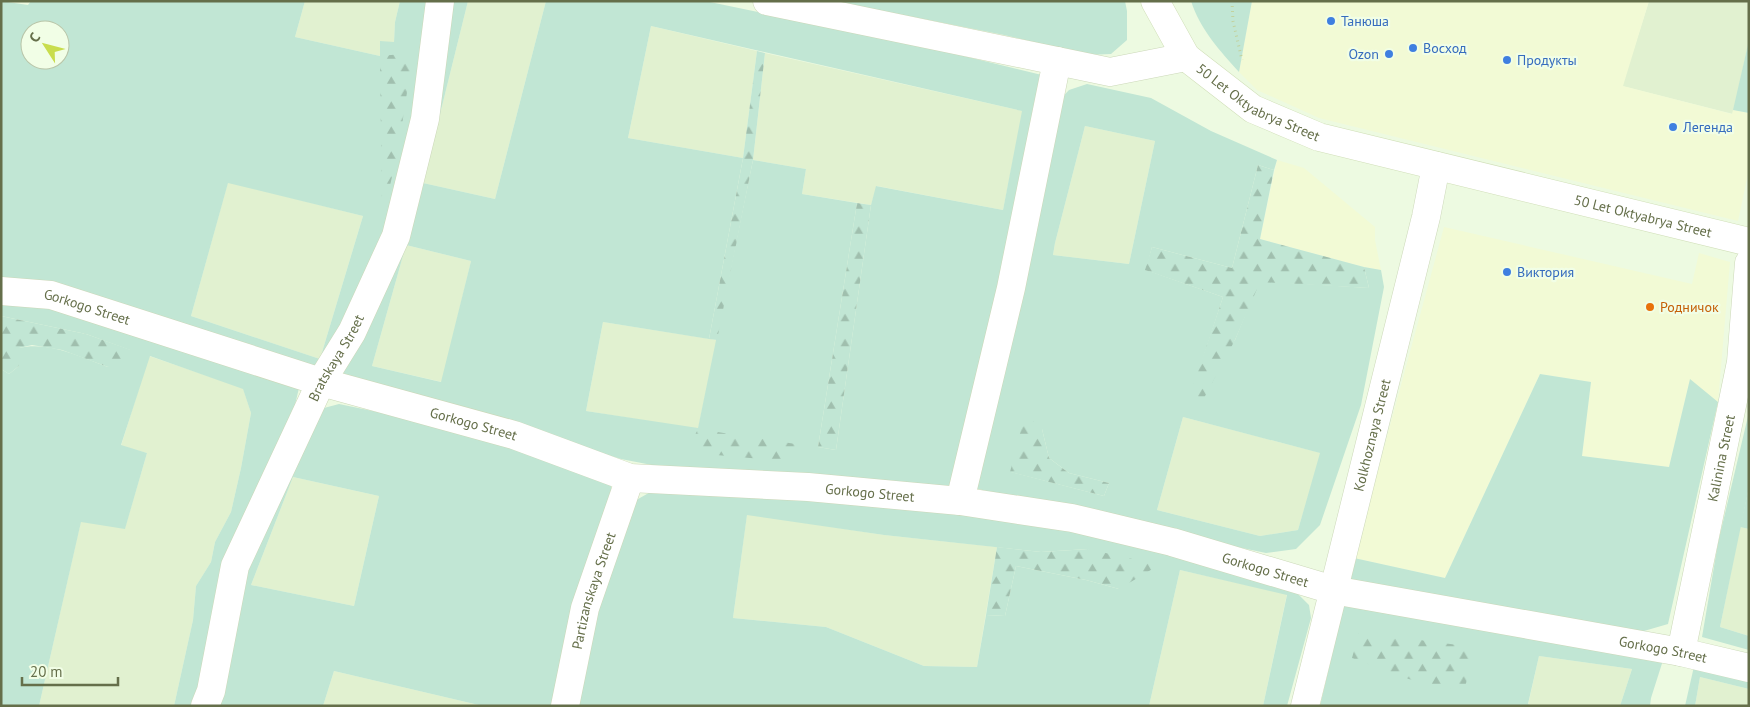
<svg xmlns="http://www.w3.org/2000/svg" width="1750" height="707" font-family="'PT Sans',sans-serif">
  <defs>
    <pattern id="forest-firs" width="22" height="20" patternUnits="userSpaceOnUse" patternTransform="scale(1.25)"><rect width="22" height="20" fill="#c1e6d4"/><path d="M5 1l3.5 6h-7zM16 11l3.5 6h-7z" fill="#a0bfae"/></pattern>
  </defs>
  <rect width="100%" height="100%" fill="#edfae1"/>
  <g fill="#e1f1d0">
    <polygon points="305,1 400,1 395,22 394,42 380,56 295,37"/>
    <polygon points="468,1 546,1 495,199 423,183"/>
    <polygon points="1649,1 1749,1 1749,40 1733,114 1622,86"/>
    <polygon points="651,26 757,51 743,158 628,138"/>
    <polygon points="765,53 1023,111 1003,210 877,186 871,205 802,194 806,169 753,160"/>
    <polygon points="1085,126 1155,141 1129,264 1053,255 1055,243"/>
    <polygon points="228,182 363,216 320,359 191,316"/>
    <polygon points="406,245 471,261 442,382 372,366"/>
    <polygon points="603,322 717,340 698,429 586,411"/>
    <polygon points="149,356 243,388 251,413 241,468 231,512 215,542 211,562 196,586 193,620 174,706 39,706 81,521 125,528 147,453 121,446"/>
    <polygon points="1183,417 1321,453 1298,530 1260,536 1157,510"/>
    <polygon points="293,477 379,496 354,606 251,585"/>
    <polygon points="747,514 884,535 997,547 977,667 924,666 826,627 733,618"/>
    <polygon points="1740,527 1749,529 1749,636 1720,627"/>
    <polygon points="1180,570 1287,594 1263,706 1149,706"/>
    <polygon points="1539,656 1632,669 1620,706 1528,705"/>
    <polygon points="334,671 483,706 323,706"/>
    <polygon points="1700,677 1749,689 1749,706 1695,706"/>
  </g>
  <g fill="#f2fad5">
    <polygon points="1252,1 1649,1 1623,86 1732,114 1733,110 1749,113 1749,169 1738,221 1319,118 1257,90 1239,72"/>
    <polygon points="1277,160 1304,168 1375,227 1375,240 1381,270 1364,267 1260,239"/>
    <polygon points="1444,227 1692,284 1699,253 1730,262 1718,402 1690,380 1669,467 1582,456 1591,382 1540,374 1445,578 1354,558"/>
  </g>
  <g fill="#c1e6d4" fill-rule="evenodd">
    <path d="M 1,1 L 28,5 L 31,1 L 305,1 L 295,37 L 380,56 L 380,41 L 394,42 L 395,22 L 400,1 L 433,1 L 418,123 L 387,240 L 320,374 L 1,278 ZM 30,30 L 60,30 L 60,60 L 30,60 ZM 228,183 L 363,216 L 320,359 L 191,316 Z"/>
    <path d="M 448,1 L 468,1 L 423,183 L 495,199 L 546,1 L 705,1 L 935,49 L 1046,76 L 957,490 L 693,473 L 621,459 L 477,415 L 340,379 L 362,335 ZM 651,26 L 1022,111 L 1003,210 L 876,186 L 871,205 L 836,450 L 818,447 L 857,203 L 802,194 L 806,169 L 753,160 L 698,428 L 586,411 L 603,322 L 709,339 L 743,158 L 628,138 ZM 406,245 L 471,261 L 441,382 L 372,366 Z"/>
    <polygon points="833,1 1125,1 1127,11 1127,40 1111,54 1088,55 1004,35"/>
    <path d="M 1191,1 L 1252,1 L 1239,72 C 1220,51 1200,29 1191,1 Z"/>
    <polygon points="1749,40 1749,113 1733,110"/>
    <path d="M 1087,84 L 1151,98 L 1211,131 L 1277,160 L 1274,170 L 1258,165 L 1232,268 L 1152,247 L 1146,270 L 1223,297 L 1191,395 L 1235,340 L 1259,281 L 1369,288 L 1364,267 L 1381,270 L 1384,287 L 1361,405 L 1320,525 L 1296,549 L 1266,553 L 1107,520 L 974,488 L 1053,107 L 1069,90 ZM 1085,126 L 1155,141 L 1129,264 L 1053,255 L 1055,243 ZM 1183,417 L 1320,453 L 1298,530 L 1260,536 L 1157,510 ZM 1042,429 L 1049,458 L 1069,473 L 1109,483 L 1104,496 L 1011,472 Z"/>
    <path d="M 1,297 L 42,300 L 299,388 L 294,409 L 200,706 L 174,706 L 193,620 L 196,586 L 211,562 L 215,542 L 231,512 L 241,468 L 251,413 L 243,389 L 150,356 L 121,445 L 147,453 L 125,529 L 81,522 L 39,706 L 1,706 L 1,369 L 9,374 L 19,366 L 19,348 C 49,341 80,357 108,367 L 130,350 L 86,334 L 1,316 Z"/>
    <polygon points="1540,374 1591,382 1582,456 1669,467 1690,379 1718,402 1668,624 1644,631 1589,626 1350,587 1354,558 1445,578"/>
    <path d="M 339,404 L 493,436 L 611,485 L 611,505 L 558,706 L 483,706 L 334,671 L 323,706 L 212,706 L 240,572 L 324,408 ZM 293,477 L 379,496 L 354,606 L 251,585 Z"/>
    <polygon points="1749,412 1749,487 1720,627 1749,636 1749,650 1702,637 1718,543"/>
    <path d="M 654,490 L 949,509 L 1033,523 L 1149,548 L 1297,593 L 1309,605 L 1311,618 L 1287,706 L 1263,706 L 1287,595 L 1180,570 L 1149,706 L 573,706 L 594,604 L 631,503 ZM 747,515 L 884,535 L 1041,552 L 1088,549 L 1119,589 L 1086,580 L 1016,566 L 1005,616 L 986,615 L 977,667 L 924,666 L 826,627 L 733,618 Z"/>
    <polygon points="1344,604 1665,654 1651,698 1650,706 1620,706 1632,669 1539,656 1528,704 1532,706 1320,706"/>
    <polygon points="1695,662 1749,677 1749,689 1700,677 1695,706 1685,706"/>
  </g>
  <g fill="url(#forest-firs)">
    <polygon points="757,51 765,53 753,160 717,340 709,339 743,158"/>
    <polygon points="413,53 398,151 382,220 380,56"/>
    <polygon points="1258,165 1274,170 1260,239 1364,267 1369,288 1260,282 1235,340 1204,398 1190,395 1223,297 1145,270 1152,247 1232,268"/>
    <polygon points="857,203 871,205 836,450 818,447"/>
    <polygon points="1,316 86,334 131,350 123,365 108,367 62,350 32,345 19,348 19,366 9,374 1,369"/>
    <polygon points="1025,414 1042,429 1049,458 1069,473 1109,483 1104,496 1010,472"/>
    <polygon points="698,429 802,445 796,462 705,454 690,445"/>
    <polygon points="1749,487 1749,529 1740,527"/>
    <polygon points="997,547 1041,552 1088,549 1159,565 1119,589 1086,580 1016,566 1005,616 986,615"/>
    <polygon points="1359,632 1458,645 1474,656 1464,690 1435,687 1399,676 1352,658"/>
  </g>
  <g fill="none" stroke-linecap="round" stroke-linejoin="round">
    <g stroke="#ccd8b9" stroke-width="29">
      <g id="minor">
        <polyline points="767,1 1110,72 1186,57"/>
        <path id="s1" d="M 1,291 L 51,295 L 321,382 L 514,435 L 630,478 L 808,487 L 960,501 L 1072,518 L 1172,542 L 1333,590 L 1681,652 L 1749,668"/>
        <polyline points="960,501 1011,288 1057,61"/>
        <path id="s2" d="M 1681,652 L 1741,362 L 1749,263"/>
        <path id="s3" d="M 205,706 L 211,691 L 235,566 L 321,382 L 352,332 L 396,236 L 425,119 L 440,1"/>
        <path id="s4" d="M 565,706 L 585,608 L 630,478"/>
        <path id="s5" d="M 1305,706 L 1426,217 L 1436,166"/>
      </g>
    </g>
    <g stroke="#d1dfb9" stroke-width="29">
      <g id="secondary">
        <path id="s6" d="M 1155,1 L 1186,57 L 1253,109 L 1319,137 L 1749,242"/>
      </g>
    </g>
    <polyline stroke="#c2d29e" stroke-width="3" stroke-dasharray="1 4" stroke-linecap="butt" points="1232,1 1233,21 1242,60"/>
    <use href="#minor" stroke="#fff" stroke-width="28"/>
    <use href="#secondary" stroke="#fff" stroke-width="28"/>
  </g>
  <g fill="#3f7fe0" stroke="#f1fee6" stroke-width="2">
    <circle cx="1331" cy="21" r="5"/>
    <circle cx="1413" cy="48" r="5"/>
    <circle cx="1389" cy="54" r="5"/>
    <circle cx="1507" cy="60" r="5"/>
    <circle cx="1673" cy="127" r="5"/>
    <circle cx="1507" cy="272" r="5"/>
  </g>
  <circle fill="#e8710a" stroke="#f1fee6" stroke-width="2" cx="1650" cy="307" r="5"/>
  <g text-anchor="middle" stroke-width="4.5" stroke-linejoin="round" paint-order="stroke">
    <g font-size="14" fill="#366cbe" stroke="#f1fee6" text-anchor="start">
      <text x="1341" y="26">Танюша</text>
      <text x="1423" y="53">Восход</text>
      <text x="1379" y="59" text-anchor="end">Ozon</text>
      <text x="1517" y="65">Продукты</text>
      <text x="1683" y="132">Легенда</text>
      <text x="1517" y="277">Виктория</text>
    </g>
    <g font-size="14" fill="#656f4a" stroke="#f1fee6">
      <text dy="5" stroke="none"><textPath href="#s6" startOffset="150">50 Let Oktyabrya Street</textPath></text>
      <text dy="5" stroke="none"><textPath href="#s6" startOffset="554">50 Let Oktyabrya Street</textPath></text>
      <text dy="5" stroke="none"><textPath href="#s1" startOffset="88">Gorkogo Street</textPath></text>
      <text dy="5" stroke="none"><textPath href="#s3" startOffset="375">Bratskaya Street</textPath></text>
      <text dy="5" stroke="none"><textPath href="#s1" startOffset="492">Gorkogo Street</textPath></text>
      <text dy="5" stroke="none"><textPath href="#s5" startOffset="279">Kolkhoznaya Street</textPath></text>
      <text dy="5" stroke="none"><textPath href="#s2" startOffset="198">Kalinina Street</textPath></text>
      <text dy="5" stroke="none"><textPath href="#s1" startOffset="898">Gorkogo Street</textPath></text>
      <text dy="5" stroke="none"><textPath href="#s1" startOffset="1302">Gorkogo Street</textPath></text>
      <text dy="5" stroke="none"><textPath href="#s4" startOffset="119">Partizanskaya Street</textPath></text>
      <text dy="5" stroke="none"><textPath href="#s1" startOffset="1708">Gorkogo Street</textPath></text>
    </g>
    <g font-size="14" fill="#c56008" stroke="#f1fee6" text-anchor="start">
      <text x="1660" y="312">Родничок</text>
    </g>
  </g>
  <rect width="1750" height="707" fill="none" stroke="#656f4a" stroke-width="5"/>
  <g transform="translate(45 45) rotate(306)"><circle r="24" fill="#f1fee6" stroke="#b9c5a8"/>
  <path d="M0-4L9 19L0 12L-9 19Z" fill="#c8dd4d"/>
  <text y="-8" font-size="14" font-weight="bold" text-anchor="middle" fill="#656f4a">С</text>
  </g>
  <path d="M22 677v8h96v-8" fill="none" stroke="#656f4a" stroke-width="2.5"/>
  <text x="30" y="677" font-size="15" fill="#656f4a" stroke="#f1fee6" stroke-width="4" paint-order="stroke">20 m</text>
</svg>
